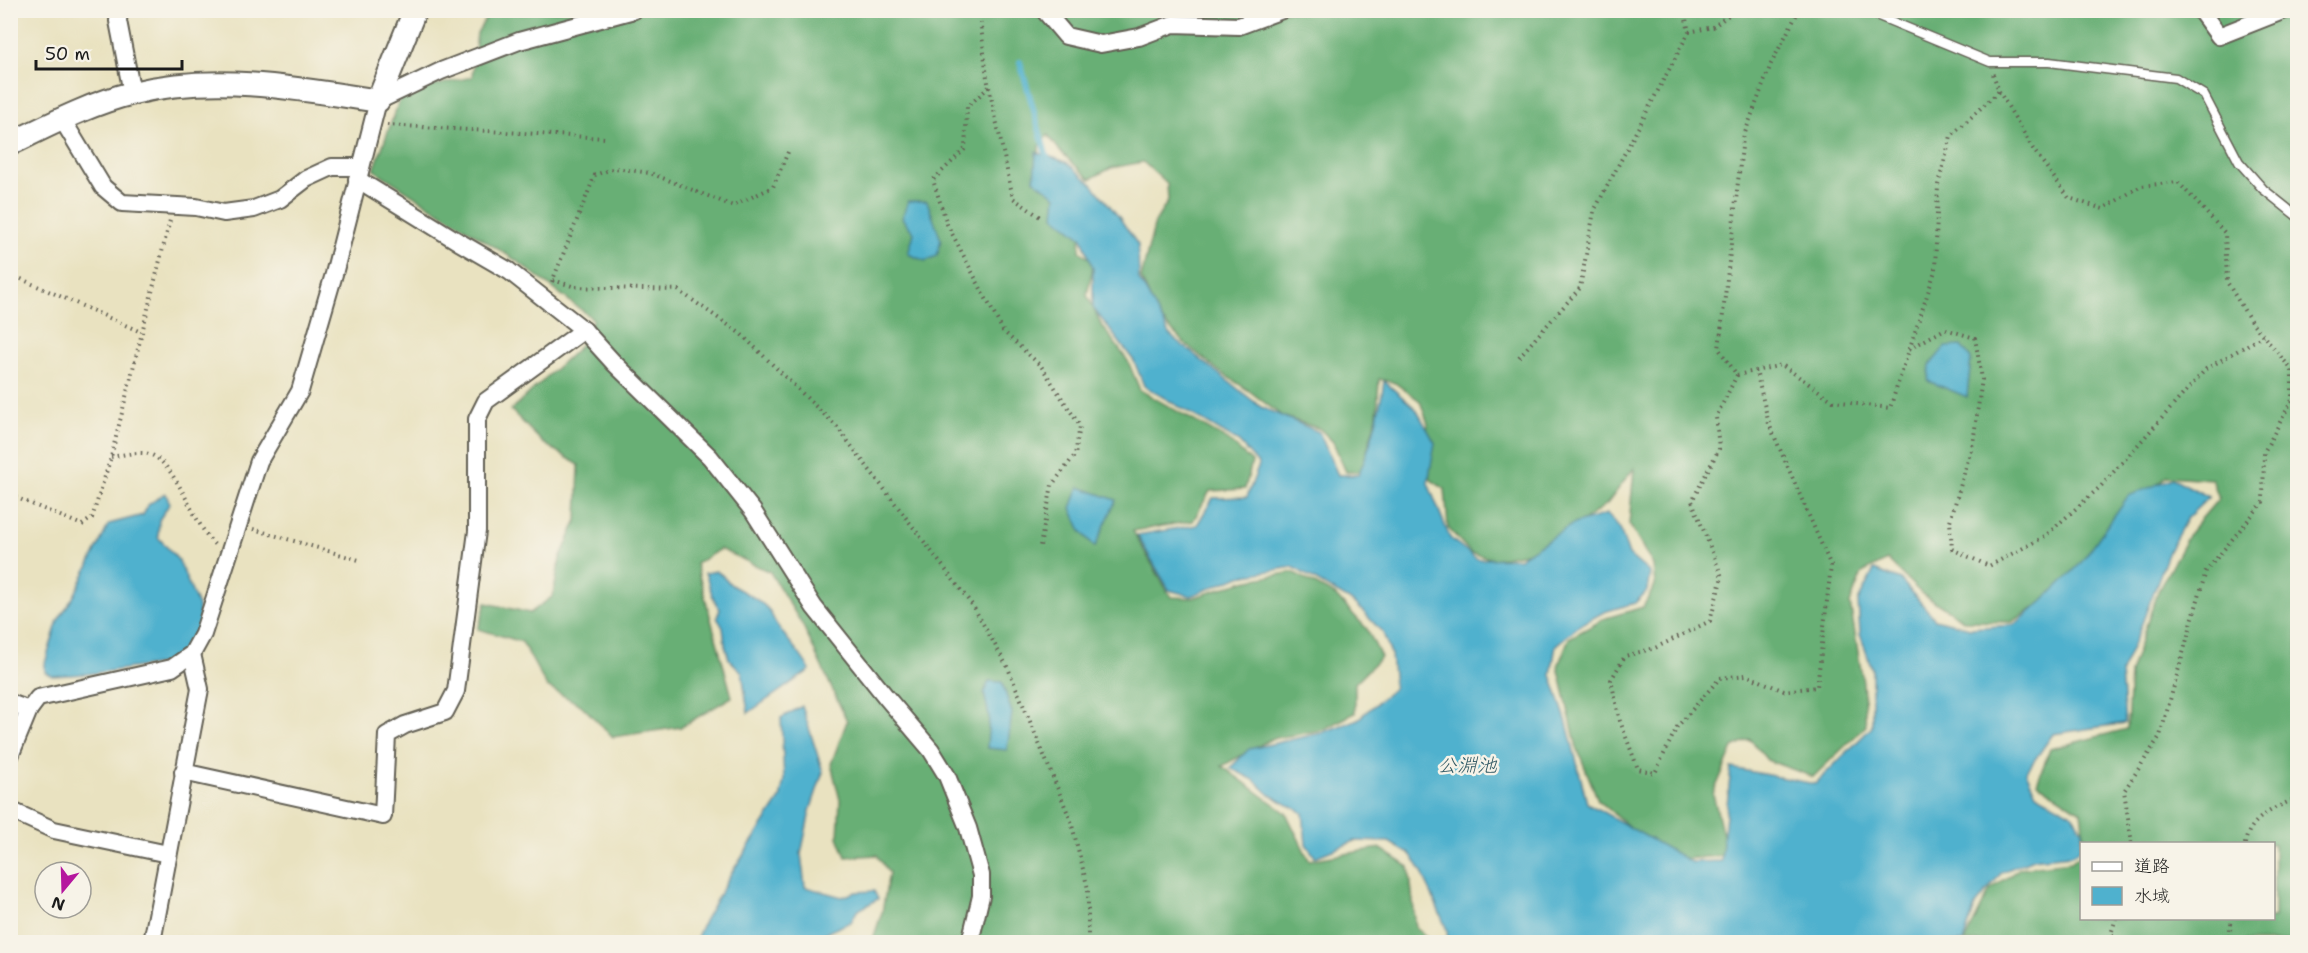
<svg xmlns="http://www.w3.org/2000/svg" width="2308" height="953" font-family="'Shantell Sans','Klee One',sans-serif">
  <rect width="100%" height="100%" fill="#f7f3e8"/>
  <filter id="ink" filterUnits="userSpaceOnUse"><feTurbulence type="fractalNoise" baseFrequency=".0167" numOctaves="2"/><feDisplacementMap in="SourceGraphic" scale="12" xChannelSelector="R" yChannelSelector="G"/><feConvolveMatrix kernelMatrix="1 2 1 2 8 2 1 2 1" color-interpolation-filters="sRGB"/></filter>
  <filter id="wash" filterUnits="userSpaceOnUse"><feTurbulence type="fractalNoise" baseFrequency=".008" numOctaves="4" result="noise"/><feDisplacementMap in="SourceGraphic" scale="24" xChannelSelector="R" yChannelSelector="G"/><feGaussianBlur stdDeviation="1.35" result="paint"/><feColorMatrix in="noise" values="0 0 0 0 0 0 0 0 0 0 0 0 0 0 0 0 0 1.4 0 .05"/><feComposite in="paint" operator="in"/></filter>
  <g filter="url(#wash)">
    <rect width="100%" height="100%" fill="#e9e2c0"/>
    <polygon fill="#68af74" stroke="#426648" stroke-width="1.5" points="490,11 2297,11 2297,942 1964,942 1990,890 2020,868 2071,862 2081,854 2082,918 2274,918 2274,844 2085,843 2081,812 2037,783 2050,749 2127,729 2130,673 2158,591 2190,532 2219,498 2212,479 2167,476 2128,510 2080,579 2012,622 1965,621 1922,594 1887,560 1862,573 1850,603 1863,682 1866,726 1813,777 1767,760 1750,739 1733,748 1713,794 1728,855 1685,859 1641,837 1598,800 1577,748 1558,666 1569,638 1606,618 1643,607 1655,585 1653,565 1629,524 1634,468 1607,504 1570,530 1531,552 1494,559 1471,553 1448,528 1445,489 1431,480 1423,454 1428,424 1420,401 1395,383 1379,379 1377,416 1361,472 1346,472 1333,442 1320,429 1282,416 1248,390 1220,372 1182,341 1158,316 1141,278 1155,222 1168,201 1167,184 1143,162 1111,168 1090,179 1060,151 1048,135 1039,146 1040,169 1081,226 1080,251 1094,262 1087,295 1101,324 1128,361 1140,390 1228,440 1252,462 1245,489 1210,491 1193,521 1133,531 1171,597 1193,598 1244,581 1293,572 1335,595 1367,629 1381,657 1355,683 1355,713 1322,730 1271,739 1222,766 1286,813 1309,860 1380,848 1409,867 1416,928 1432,942 872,942 882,912 889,873 877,855 846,857 838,837 840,800 831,764 847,721 802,624 770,572 720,549 696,564 732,697 681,727 613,737 581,705 547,687 522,642 478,629 486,603 530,613 553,596 560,558 577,520 579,465 543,443 511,410 579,347 593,319 517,261 374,170 402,93 472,77 477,33"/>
    <g fill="#4fb1ce" stroke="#366675" stroke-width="1.5">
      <path d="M 1036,152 L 1066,162 L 1092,184 L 1119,217 L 1138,245 L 1139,279 L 1171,336 L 1261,407 L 1319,432 L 1338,475 L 1358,475 C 1372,444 1379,415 1384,381 L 1416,409 L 1435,443 L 1428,483 L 1450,538 L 1477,559 L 1519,558 L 1573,524 L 1607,514 L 1620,529 L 1629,555 L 1650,573 L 1647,591 L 1635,603 L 1604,612 L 1580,625 L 1556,645 L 1551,675 L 1567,723 L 1587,803 L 1691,862 L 1721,861 L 1731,768 L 1815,784 L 1872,727 L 1872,669 L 1860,634 L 1858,601 L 1874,570 L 1901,580 L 1935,619 L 1970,628 L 2014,625 L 2043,601 L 2080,564 L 2128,496 L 2173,478 L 2209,497 L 2187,518 L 2169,551 L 2138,634 L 2121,672 L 2125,723 L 2053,734 L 2026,772 L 2036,794 L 2071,813 L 2083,830 L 2079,851 L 2071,855 L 2033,859 L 2002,872 L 1975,906 L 1963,942 L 1448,942 L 1447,930 L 1421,870 L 1411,855 L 1389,842 L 1355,841 L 1315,857 L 1306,844 L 1303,813 L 1270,795 L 1254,780 L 1230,768 L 1249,749 L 1321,733 L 1358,719 L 1394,688 L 1391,654 L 1383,633 L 1356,604 L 1293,567 L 1240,576 L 1191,596 L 1169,590 L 1137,535 L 1197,525 L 1213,498 L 1247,497 L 1259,465 L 1239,442 L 1144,386 L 1134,361 L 1093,308 L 1093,268 L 1082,238 L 1054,216 L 1056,196 L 1034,180 Z"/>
      <polygon points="908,201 927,201 941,240 937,256 925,261 908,254 914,233 902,218"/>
      <polygon points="1961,346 1971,359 1967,397 1928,381 1930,365 1945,347"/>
      <polygon points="1079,487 1116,500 1095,547 1081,531 1071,508"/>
      <polygon points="165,493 170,503 159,520 158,537 179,561 198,606 200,625 192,645 163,664 87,674 52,676 45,672 45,663 58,620 74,596 109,524 143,515 148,505"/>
      <path d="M 716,571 C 726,576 726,582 733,586 C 745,593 758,598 768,609 C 772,613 773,620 777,625 C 787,640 801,653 810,670 L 748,713 L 742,672 L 729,659 L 725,645 L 723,628 L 717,617 L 720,609 C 711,599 710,585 705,573 Z"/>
      <polygon points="989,681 1002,682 1012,713 1007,750 987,748 989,716 984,693"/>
      <polygon points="802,706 823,772 810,811 801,854 805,887 842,897 856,892 874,891 878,899 857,911 851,922 805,942 695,942 704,921 734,869 780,799 784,780 781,718"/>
    </g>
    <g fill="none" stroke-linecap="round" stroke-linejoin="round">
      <polyline stroke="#4fb1ce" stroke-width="6" points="1020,62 1048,161"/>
    </g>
  </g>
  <g filter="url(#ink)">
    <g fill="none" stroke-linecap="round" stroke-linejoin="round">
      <g stroke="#646155" stroke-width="11">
        <polyline id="lane" points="1864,10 1990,62 2049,62 2176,78 2204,95 2239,162 2263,189 2298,217"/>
      </g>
      <g stroke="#646155" stroke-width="20">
        <g id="street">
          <polyline points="119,10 118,21 132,93"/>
          <polyline points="1044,10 1066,36 1101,44 1139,37 1173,24 1239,26 1282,10"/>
          <polyline points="2200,10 2219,36 2285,10"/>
          <polyline points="62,119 103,187 122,203 196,207 224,213 254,209 280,199 306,179 332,167 360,167"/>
          <polyline points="357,179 459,242 509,271 584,330 613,362 710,457 753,511 814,607 886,697 931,750 947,776 968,828 981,875 981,896 970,942"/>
          <polyline points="10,703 29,710"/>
          <polyline points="10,756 29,710 38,698 172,668 192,654 203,634 259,461 300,391 334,274 378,101 441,71 519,41 634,10"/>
          <polyline points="183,772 383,816 387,735 405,725 445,712 456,691 477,531 477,419 486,401 584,330"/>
          <polyline points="10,810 54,830 168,854"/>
          <polyline points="152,942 200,689 192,654"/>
        </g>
      </g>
      <g stroke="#646155" stroke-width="26">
        <path id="secondary" d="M 10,144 C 49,125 91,103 133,93 C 214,73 297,88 378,101 L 415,10"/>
      </g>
      <g stroke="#646155" stroke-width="4" stroke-dasharray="1.5 4.5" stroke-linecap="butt">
        <polyline points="979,10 987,78 1013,198 1040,217"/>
        <polyline points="1799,10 1771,64 1743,138 1719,349 1737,375 1782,365 1833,401 1890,408 1935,271 1938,185 1951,136 1999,91"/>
        <polyline points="1689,32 1713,27 1735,10"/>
        <polyline points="1993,74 1999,91 2033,149 2069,198 2103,209 2141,186 2178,182 2225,233 2227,282 2250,320 2292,370 2292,400 2264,452 2263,502 2206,571 2160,736 2124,791 2132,844"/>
        <polyline points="989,87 967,107 965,149 933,180 947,224 1003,331 1041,366 1080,426 1075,455 1052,485 1040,546"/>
        <polyline points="387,125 605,138"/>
        <polyline points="10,274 141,332"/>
        <polyline points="553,280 575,287 678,290 741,334 837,427 973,606 1008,668 1071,821 1088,889 1088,942"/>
        <polyline points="552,282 595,175 615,168 650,173 733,206 773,187 788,152"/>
        <polyline points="1909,349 1945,329 1975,338 1982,379 1973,443 1950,521 1952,549 1989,566 2044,537 2101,486 2206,369 2263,336"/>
        <polyline points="1519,357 1580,288 1594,211 1689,32 1684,10"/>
        <polyline points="1737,375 1716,417 1719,449 1692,501 1722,577 1710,621 1655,648 1625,656 1611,680 1620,721 1638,769 1655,773 1677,727 1720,678 1746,675 1784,691 1817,687 1831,566 1769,424 1756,371"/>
        <path d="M 111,457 C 122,455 139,451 149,454 C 177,463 193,524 215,545"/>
        <polyline points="10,495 82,525 92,518 111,457 170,220"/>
        <polyline points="253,529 359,560"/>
        <path d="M 2245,844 C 2249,817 2276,808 2298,797"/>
        <polyline points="2116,918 2111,934 2118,942"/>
        <polyline points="2228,942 2232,918"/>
      </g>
      <use href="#lane" stroke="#fff" stroke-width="8"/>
      <use href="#street" stroke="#fff" stroke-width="16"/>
      <use href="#secondary" stroke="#fff" stroke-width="22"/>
    </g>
  </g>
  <g text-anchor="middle" stroke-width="5" stroke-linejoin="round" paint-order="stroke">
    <g font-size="20" font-style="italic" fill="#305863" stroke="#f7f3e8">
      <text x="1467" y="772">公淵池</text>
    </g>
  </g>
  <rect width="2308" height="953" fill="none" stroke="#f7f3e8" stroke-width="36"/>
  <rect x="2080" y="842" width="195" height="78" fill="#f7f3e8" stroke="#9f9d96" stroke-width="1.5"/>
  <rect x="2092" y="862" width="30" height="9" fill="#ffffff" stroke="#9f9d96" stroke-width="1.5"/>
  <text x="2134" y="872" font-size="18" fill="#1c1c1c">道路</text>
  <rect x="2092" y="887" width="30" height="18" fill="#4fb1ce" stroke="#9f9d96" stroke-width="1.5"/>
  <text x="2134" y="902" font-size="18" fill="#1c1c1c">水域</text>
  <g transform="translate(63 890) rotate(199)"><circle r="28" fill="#f7f3e8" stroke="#9f9d96" stroke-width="1.5"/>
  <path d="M0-4.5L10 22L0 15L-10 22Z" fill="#b5179e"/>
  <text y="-9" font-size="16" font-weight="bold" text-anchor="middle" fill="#1c1c1c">N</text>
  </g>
  <path d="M36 60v9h146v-9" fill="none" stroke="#1c1c1c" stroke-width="3"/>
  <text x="45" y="60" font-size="18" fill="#1c1c1c" stroke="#f7f3e8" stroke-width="4.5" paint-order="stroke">50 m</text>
</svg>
